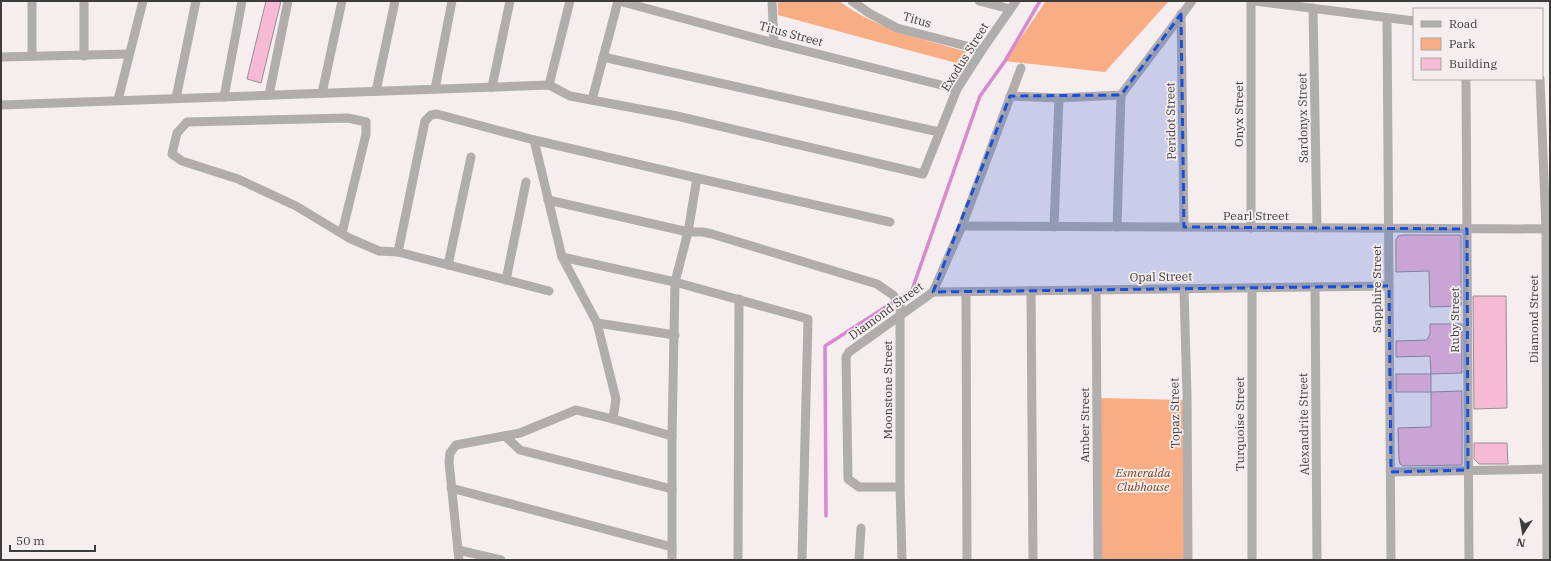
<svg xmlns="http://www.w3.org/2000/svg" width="1551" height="561" font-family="'IBM Plex Serif',serif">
  <rect width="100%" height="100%" fill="#f5edee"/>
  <g fill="#f9ad84">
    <path d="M 778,1 L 839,1 C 876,29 923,39 967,52 L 960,64 L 778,15 Z"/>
    <polygon points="1046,1 1169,1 1105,72 1005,61"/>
    <polygon points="1101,398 1185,400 1185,560 1101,560"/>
  </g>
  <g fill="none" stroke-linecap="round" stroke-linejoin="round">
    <polyline stroke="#d78acf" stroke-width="3.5" points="826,516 825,346 912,290 980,96 1005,61 1040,1"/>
  </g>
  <g fill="#f6bad5" stroke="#968f92">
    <polygon points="266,1 281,1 261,83 247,79"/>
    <polygon points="1403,235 1461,235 1461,306 1430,307 1429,271 1396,272 1396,240 1398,236"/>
    <polygon points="1473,296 1506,296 1507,408 1474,409"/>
    <polygon points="1430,324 1462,324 1462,373 1431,374 1430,356 1396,357 1396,341 1427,340 1430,334"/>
    <rect x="1396" y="374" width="35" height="18"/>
    <polygon points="1462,391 1462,465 1403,466 1400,464 1399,459 1398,428 1431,427 1431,392"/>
    <polygon points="1474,443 1507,443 1508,464 1479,464 1474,459"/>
  </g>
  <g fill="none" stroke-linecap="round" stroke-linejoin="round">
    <g stroke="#b9b3b4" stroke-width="2" stroke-dasharray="2 2" stroke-linecap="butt">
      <polyline points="1517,1 1522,1"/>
      <polyline points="1549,1 1550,1"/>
    </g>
    <g stroke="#b0adac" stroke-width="9">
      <polyline points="619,1 774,43 957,89"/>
      <polyline points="772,1 774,43"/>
      <polyline points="852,1 869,13 897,28 982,50"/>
      <polyline points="979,1 1010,9"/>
      <polyline points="1255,1 1414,21"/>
      <polyline points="1313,8 1317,228"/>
      <polyline points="1181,14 1184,227"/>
      <polyline points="1387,18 1391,560"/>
      <polyline points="32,56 32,1"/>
      <polyline points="84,56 84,1"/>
      <polyline points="1,57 129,54"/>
      <polyline points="603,57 939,132"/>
      <polyline points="1466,79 1469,560"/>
      <polyline points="1540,79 1546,229 1547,560"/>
      <polyline points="549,85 570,1"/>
      <polyline points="492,87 510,1"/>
      <polyline points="435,89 452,1"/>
      <polyline points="376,91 395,1"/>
      <polyline points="322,93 342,1"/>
      <polyline points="269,95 288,1"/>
      <polyline points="1010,96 1059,98 1121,95 1192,1"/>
      <polyline points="224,97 242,1"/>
      <polyline points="176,98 196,1"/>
      <polyline points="118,100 143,1"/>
      <polyline points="592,100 618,1"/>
      <polyline points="1,105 549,85 570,96 677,116 923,174 957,89 982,50 1016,1"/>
      <polyline points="534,140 437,114 431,115 425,121 398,252 549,291"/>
      <polyline points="548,200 688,232 697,178 890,222"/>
      <polyline points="962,226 1550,229"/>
      <polyline points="1054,227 1059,98"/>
      <polyline points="1117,227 1121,95"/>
      <polyline points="1251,228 1251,1"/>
      <polyline points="342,233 366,134 366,122 348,118 187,122 177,133 172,154 182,161 238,179 296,206 349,238 379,251 398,252"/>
      <polyline points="562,257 675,282 808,319 802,560"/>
      <polyline points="448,265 471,157"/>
      <polyline points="506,280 526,182"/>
      <polyline points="1315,287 1317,560"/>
      <polyline points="1252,288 1252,560"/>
      <polyline points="1184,289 1187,396 1188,560"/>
      <polyline points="1096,290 1098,560"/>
      <polyline points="1031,291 1033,560"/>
      <polyline points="933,292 1389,286"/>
      <polyline points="966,292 967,560"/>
      <polyline points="597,323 675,335"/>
      <polyline points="613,419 672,436"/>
      <polyline points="505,436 520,450 672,489"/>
      <polyline points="1391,472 1550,469"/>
      <polyline points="900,487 859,487 848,479 846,357 849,352 933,292 962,226 1021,68"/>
      <polyline points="451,488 672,547"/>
      <polyline points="458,550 501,560"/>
      <polyline points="459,560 449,462 450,453 456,445 520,433 576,410 613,419 616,399 597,323 562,257 534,140 697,178"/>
      <polyline points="672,560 672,436 675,282 688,232 703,232 712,234 877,284 893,295 900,304 900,487 902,560"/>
      <polyline points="738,560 739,299"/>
      <polyline points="859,560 861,528"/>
    </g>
  </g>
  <path fill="#1d4ed8" fill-opacity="0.2" stroke="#1d4ed8" stroke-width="3" stroke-dasharray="8 5" stroke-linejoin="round" d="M 1181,14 L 1184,227 L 1467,229 L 1468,470 L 1391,472 L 1389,286 L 933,292 L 1010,96 L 1121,95 Z"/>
  <g text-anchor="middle" stroke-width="3.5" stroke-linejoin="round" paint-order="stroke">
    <g font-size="12" fill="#3e3b3c" stroke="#f5edee">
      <text transform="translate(917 20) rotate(16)" y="4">Titus</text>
      <text transform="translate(791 34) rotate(15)" y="4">Titus Street</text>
      <text transform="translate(965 57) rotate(-58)" y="4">Exodus Street</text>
      <text transform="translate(1239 114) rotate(-90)" y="4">Onyx Street</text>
      <text transform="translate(1303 118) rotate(-91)" y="4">Sardonyx Street</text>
      <text transform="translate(1171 121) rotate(-91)" y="4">Peridot Street</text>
      <text x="1256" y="220">Pearl Street</text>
      <text transform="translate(1161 277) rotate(-1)" y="4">Opal Street</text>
      <text transform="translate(1377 289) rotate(-90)" y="4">Sapphire Street</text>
      <text transform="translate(886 311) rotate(-36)" y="4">Diamond Street</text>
      <text transform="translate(1534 319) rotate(-90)" y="4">Diamond Street</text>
      <text transform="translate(1455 320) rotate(-90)" y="4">Ruby Street</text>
      <text transform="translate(888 390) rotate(-90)" y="4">Moonstone Street</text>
      <text transform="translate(1175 413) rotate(-91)" y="4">Topaz Street</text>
      <text transform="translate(1240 424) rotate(-90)" y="4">Turquoise Street</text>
      <text transform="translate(1304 424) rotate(-91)" y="4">Alexandrite Street</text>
      <text transform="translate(1085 425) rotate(-90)" y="4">Amber Street</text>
    </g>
    <g font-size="12" font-style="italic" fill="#793e1b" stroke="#f5edee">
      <text x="1143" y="477">Esmeralda<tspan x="1143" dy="14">Clubhouse</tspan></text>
    </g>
  </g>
  <rect width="1551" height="561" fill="none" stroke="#3e3b3c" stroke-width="4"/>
  <rect x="1413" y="8" width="130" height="72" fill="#f5edee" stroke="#aca6a7"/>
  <rect x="1421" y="21" width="20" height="6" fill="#b0adac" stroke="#aca6a7"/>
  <text x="1449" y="28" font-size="12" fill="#3e3b3c">Road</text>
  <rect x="1421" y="38" width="20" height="12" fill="#f9ad84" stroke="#aca6a7"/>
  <text x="1449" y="48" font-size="12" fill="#3e3b3c">Park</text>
  <rect x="1421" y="58" width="20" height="12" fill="#f6bad5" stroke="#aca6a7"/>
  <text x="1449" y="68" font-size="12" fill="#3e3b3c">Building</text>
  <g transform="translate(1523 533) rotate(192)" stroke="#f5edee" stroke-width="3" paint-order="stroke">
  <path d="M0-3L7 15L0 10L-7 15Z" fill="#3e3b3c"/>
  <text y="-6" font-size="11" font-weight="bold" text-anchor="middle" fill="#3e3b3c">N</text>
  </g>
  <path d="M10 545v6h85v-6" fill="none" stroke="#3e3b3c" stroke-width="2"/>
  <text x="16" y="545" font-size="12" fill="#3e3b3c" stroke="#f5edee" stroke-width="3" paint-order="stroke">50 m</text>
</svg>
